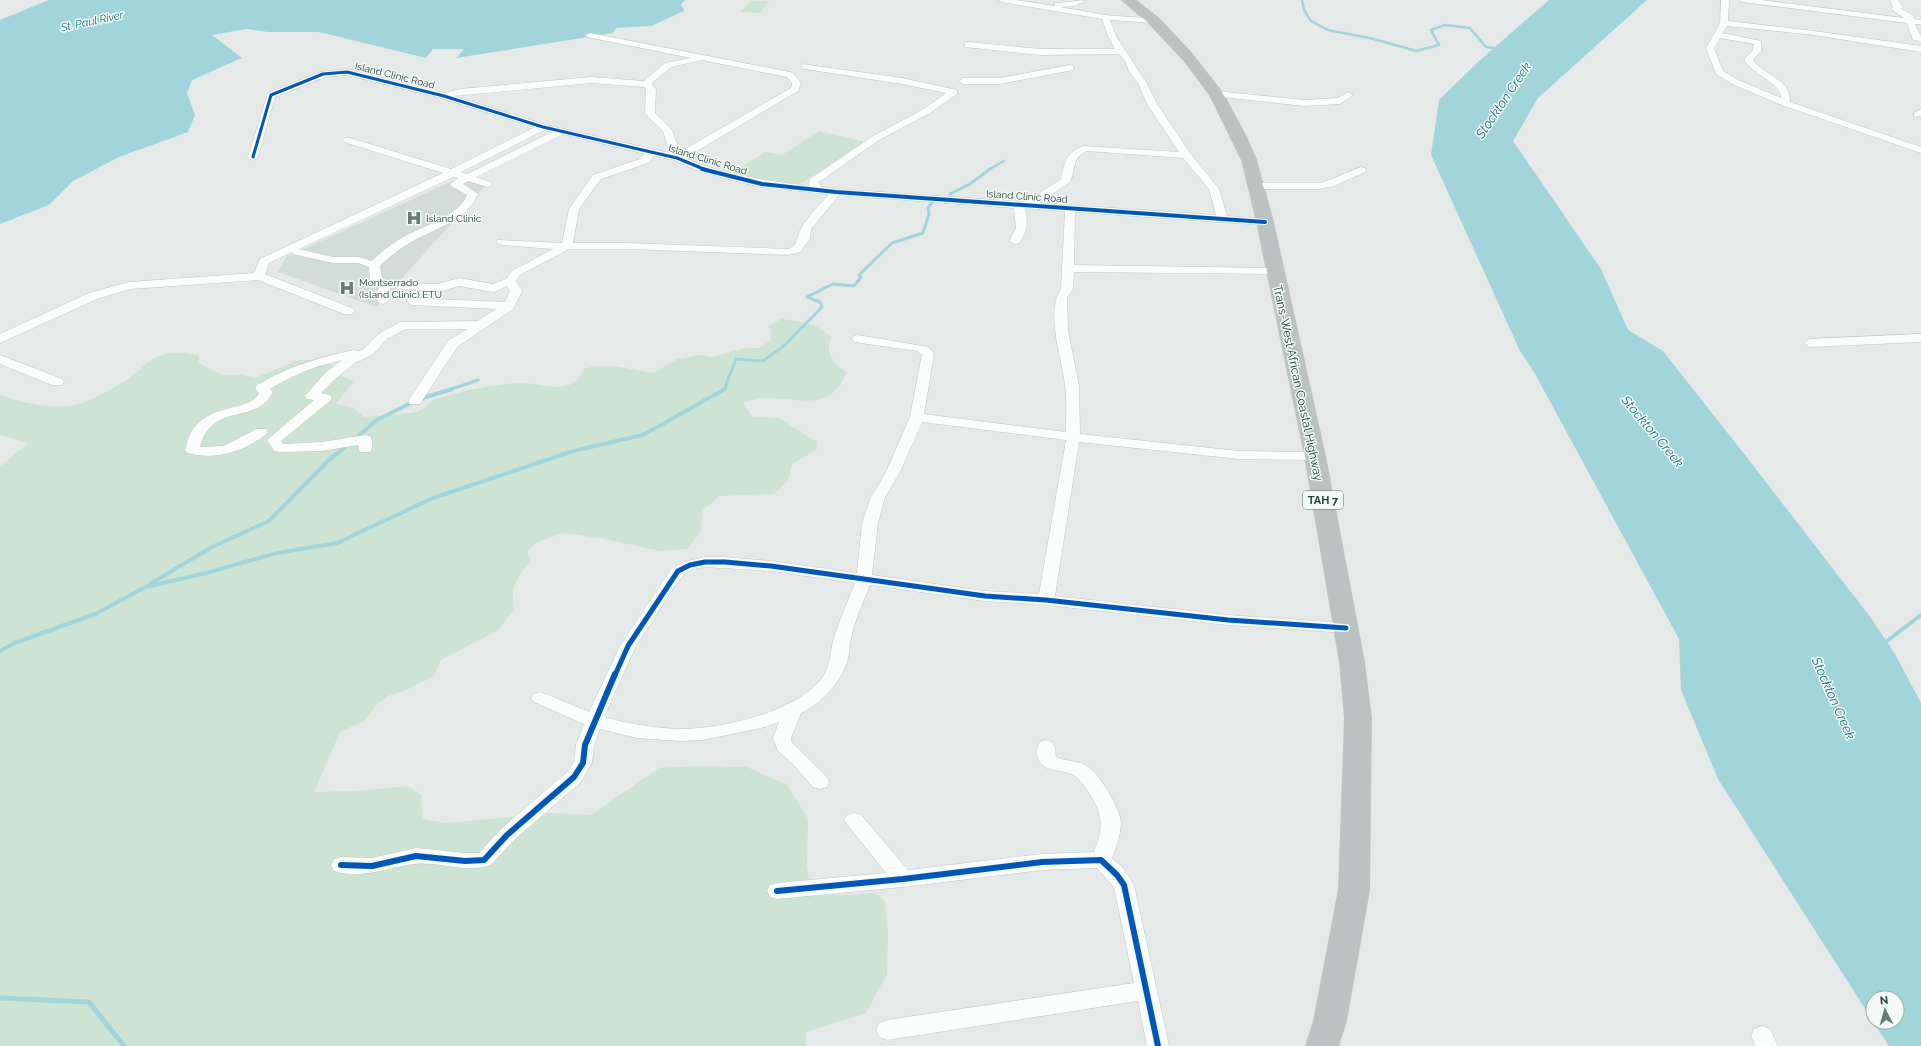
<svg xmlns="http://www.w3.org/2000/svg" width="1921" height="1046" font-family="Raleway,sans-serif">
  <rect width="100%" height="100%" fill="#e5eae8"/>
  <polygon fill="#d2dcd8" points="461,177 487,184 376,307 278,272 286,257"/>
  <g fill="#cde4d4">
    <polygon points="750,1 769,1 760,13 741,12"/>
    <polygon points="819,131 867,142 800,184 745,179 729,175 765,152 782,155"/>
    <path d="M 781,319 C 801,322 816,322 831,337 C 825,355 833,363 847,373 C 828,414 799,397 765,398 C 758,398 750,401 743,403 L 753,417 L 779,418 L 817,442 L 816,450 L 792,464 L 788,481 L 774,494 L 720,496 L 703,510 L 701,531 L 687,549 L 661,551 L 599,538 L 564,533 L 537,542 L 527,551 L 530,562 C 516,578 510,589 514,610 L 497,631 L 441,660 L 435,675 L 404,691 L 388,696 L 377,704 L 364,721 L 340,732 L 314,792 L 356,791 L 408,786 L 421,795 L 423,819 L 446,823 L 552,813 L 591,815 L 659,768 L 695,766 L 747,767 L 787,785 L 808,819 L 807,865 L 811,896 L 875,893 L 885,901 L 888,933 L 887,974 L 866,1013 L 806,1032 L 806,1046 L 0,1046 L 0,466 L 29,443 L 0,435 L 0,395 C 20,402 45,408 66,406 C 90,404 114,388 133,375 C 138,372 142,367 147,363 C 162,351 181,350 199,356 L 199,363 L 222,375 L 242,375 L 255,378 L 299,360 L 317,360 L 333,365 L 342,376 L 354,381 L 336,404 L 354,408 L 364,417 C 381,415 399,415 416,412 C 424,410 429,402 436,399 C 460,391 495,384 520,383 C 544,383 572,398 584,369 C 608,361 630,370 654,373 L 677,359 L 701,355 L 711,357 L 746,348 L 759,348 L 770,341 L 771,331 L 768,326 Z"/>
  </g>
  <g fill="#a2d4db">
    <polygon points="49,0 686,0 681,4 684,11 651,26 616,28 613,33 456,58 464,49 433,49 426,58 319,32 268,32 246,29 212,35 242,58 192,80 187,93 195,115 188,132 119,157 73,181 49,205 0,224 0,20"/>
    <polygon points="1549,0 1647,0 1538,98 1513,141 1601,269 1628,330 1663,351 1745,455 1871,618 1895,654 1921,703 1921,1046 1889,1046 1873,1022 1897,1022 1897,998 1873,998 1873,1021 1718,779 1681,690 1679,639 1534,372 1520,351 1431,155 1439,100 1479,61"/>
  </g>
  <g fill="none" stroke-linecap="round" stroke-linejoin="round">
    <g stroke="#a2d4db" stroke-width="2.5">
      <polyline points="1302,0 1304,10 1311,21 1328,30 1374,39 1416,51 1439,45 1431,30 1445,25 1470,28 1486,47 1500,49"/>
      <polyline points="988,170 1004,161"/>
    </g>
    <g stroke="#a2d4db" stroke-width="3">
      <polyline points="950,194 970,184 990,169"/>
      <polyline points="449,390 478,380"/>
      <polyline points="724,390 736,359 763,361 785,345 822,307 820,302 807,297 833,284 854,286 861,277 859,275 892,243 923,233 929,214 928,208 933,201"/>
    </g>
    <g stroke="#a2d4db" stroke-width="4">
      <polyline points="420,399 452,389"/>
      <polyline points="355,439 377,420 413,402"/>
      <polyline points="150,584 212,547 269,521 329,460 349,444"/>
      <polyline points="1883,644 1921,615"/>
      <polyline points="0,651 15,643 95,614 146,587 206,573 277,553 337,543 433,498 573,451 643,435 725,389"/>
    </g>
    <polyline stroke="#a2d4db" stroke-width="5" points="0,998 89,1002 124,1046"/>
    <g stroke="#c2c7c5" stroke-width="1">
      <g id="street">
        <path d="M 998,0 L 1016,0 L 1055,6 L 1055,3 L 1058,3 L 1086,0 L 1075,6 L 1060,7 L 1105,15 L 1157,19 L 1158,21 L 1154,23 L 1110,20 L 1116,36 L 1146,82 L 1157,104 L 1190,153 L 1219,189 L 1227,216 L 1265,219 L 1270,222 L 1265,225 L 1075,212 L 1074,265 L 1275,268 L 1281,271 L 1275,274 L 1074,272 L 1073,289 L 1067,298 L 1068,331 L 1079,386 L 1080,434 L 1239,451 L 1315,452 L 1320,453 L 1322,456 L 1320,459 L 1315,460 L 1239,459 L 1079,442 L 1055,596 L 1228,615 L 1346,623 L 1352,624 L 1354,628 L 1352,632 L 1346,633 L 1228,625 L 1046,605 L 985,601 L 870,585 C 864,601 856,617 852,634 C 849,643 850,653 847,662 C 841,682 820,705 801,713 L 791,738 L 792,743 L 827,777 L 829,782 L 827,787 L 820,789 L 813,787 L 791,762 L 778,751 L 773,738 L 779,722 L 765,727 L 703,740 L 680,741 L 637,738 L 600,729 L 594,745 L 592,763 L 581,782 L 514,840 L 491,865 C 465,874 440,861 415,864 C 387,867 363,880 334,871 L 331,865 L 334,859 L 341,857 L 372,858 L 416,848 L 465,853 L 479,853 L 500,830 L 567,772 L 574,762 L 576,745 L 584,724 L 534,702 L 531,698 L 534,694 L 540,692 L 546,694 L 589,712 L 620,646 L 672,568 L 684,562 L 705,557 L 725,557 L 771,561 L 857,573 L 862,523 L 871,497 L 886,472 L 910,417 L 922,354 L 917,351 L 854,342 L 852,339 L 854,336 L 858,335 L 929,347 L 934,354 L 924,414 L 1066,432 C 1066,417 1067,401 1065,385 C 1062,358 1045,313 1061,289 L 1065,211 L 1025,208 C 1028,222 1028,232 1019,243 L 1015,244 L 1009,241 L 1016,228 L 1014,208 L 839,195 L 811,229 L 810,239 L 800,252 L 788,255 L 628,249 L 569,249 L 520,275 L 516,281 L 522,291 L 513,309 L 457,347 L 420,404 L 410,404 L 408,401 L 448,341 L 467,329 L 406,329 L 387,339 L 372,355 L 355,363 L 334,380 L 321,393 L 330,395 L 332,398 L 330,401 L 281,441 L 283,444 L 322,442 L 365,435 L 370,436 C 373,441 373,448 370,452 L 360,452 L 358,445 L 322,451 L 279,452 L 274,451 L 267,440 L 314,400 L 307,399 L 305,396 L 324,374 L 342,360 C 316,366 292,375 270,389 L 273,392 C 256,426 212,401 200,447 L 224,446 L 256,429 L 266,429 L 268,432 C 264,437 258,440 253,443 C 232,455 210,459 187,453 L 185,450 C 187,444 188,438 191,432 C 209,402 249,413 259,393 L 255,388 L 257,385 C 287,367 320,357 354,350 L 359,351 L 364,349 L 378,334 L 400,322 L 478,321 L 496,309 L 412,305 L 406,301 L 408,298 L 505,302 L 510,291 L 507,286 L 494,292 L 459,286 L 439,292 L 391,288 L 387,295 L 389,300 L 383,304 L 379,303 L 375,295 L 380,286 L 370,280 L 369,267 L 358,263 L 333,263 L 293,254 L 292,252 L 269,263 L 265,274 L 352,308 L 354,311 L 352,314 L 344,314 L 258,280 L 130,289 L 97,299 L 0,343 L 0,334 L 89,293 L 129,282 L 254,273 L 260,259 L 443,173 L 344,142 L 342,140 L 344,138 L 350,138 L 451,169 L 535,127 L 441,98 L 347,75 L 325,77 L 275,97 L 258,157 L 253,160 L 249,159 L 248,157 L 268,93 L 320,72 L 347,69 L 444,93 L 460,89 L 591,77 L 644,81 L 665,63 L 691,58 L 587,37 L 586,35 L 590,33 L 790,72 L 793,73 L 801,83 L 798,91 L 685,158 C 725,175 766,181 809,186 L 810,179 L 873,136 L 924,109 L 946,93 L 902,84 L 805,69 L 802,68 L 802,64 L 902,78 L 957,90 L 957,94 L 930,113 L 879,140 L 819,182 L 821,187 L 836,189 L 1026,202 L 1061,179 C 1064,163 1067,152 1083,146 L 1179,152 L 1147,104 L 1138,83 L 1129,71 L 1125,61 L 1119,54 L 1040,55 L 965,47 L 965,43 L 968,42 L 1040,49 L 1115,49 L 1108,36 L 1102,19 L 1002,2 ZM 702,60 L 787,77 L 792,83 L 791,88 L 680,152 L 672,130 L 655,113 L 656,89 L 651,84 L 671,67 ZM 591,83 L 644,87 L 646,90 L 645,114 L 663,131 L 670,153 L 546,125 L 454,96 ZM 544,130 L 552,132 L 467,174 L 461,172 ZM 563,134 L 645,154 L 640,159 L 593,175 L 569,209 L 562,243 L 498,240 L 496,242 L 502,245 L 553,249 L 512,271 L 506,279 L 493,284 L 459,278 L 438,284 L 392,283 L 382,278 L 380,266 C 390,256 402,247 415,240 C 437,228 468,219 478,194 L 463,184 L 468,181 L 487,187 L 491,186 L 492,184 L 491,182 L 476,177 ZM 1087,151 L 1183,158 L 1209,189 L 1216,215 L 1039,203 L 1070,182 C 1076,170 1071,158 1087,151 ZM 654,156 L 674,160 L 696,170 L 743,183 L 762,187 L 829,194 C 821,204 806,218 801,229 C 797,236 798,246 788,249 L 628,243 L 573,243 L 579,209 L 601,179 L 648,163 ZM 453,177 L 458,178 L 450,184 L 451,186 L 467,195 C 458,216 426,225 407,235 C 394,242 382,251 372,261 L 359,257 L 333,257 L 299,249 ZM 922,422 L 1066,440 L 1039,594 L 985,591 L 872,575 L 878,523 L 885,497 L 900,472 ZM 705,567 L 771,571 L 855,583 C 848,600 841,617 835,634 C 830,649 832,660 824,675 C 800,712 721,729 680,729 C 654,728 630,724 604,717 L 636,646 L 674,587 L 684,574 L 694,569 Z"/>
        <path d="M 1721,0 L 1729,0 L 1728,21 L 1814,31 L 1921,46 L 1921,52 L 1814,35 L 1727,26 L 1722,33 L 1761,41 L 1761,51 L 1753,60 C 1764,76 1791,78 1790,102 L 1921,147 L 1921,153 L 1782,105 L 1732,84 L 1716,74 L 1706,48 L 1720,23 ZM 1720,38 L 1754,44 L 1753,50 L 1744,60 C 1753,74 1782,84 1781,98 L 1738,80 L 1723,71 L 1714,48 Z"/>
        <polygon points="1738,0 1761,0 1904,18 1891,9 1893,7 1890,0 1898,0 1903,7 1901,9 1912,15 1914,19 1921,20 1921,24 1915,24 1921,37 1921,41 1913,40 1907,23 1742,2"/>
        <polygon points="1070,65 1073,66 1073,70 1000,84 963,84 959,81 963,78 1000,78"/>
        <polygon points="1216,91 1304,100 1338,98 1348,92 1353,95 1340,104 1304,106 1213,96 1211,94"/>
        <polygon points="1921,109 1921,116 1914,117 1914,113"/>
        <polygon points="1361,167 1365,168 1366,170 1365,172 1334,186 1319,189 1255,189 1250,186 1255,183 1319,183 1327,181"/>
        <polygon points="1921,334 1921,342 1810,347 1804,343 1810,339"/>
        <polygon points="0,355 62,379 64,382 62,385 52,385 0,364"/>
        <path d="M 1046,740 L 1052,742 L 1055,747 L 1056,757 C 1066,762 1079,760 1088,767 C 1100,775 1120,808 1121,822 C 1121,834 1116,847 1112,858 L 1124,869 L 1134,885 L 1169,1046 L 1147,1046 L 1138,1001 L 887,1040 L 879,1037 L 876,1030 L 879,1023 L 887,1020 L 1134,983 L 1114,887 L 1097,868 L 1042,870 L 903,887 L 777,899 L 770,897 L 767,891 L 770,885 L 777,883 L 886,873 L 844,820 L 847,815 L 854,813 L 861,815 L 908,870 L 1042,854 L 1094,852 C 1104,828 1103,814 1088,791 C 1084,786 1080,779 1074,775 C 1061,768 1039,774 1037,754 C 1037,749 1037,747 1040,742 Z"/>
        <polygon points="1762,1026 1770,1029 1778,1046 1756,1046 1751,1036 1754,1029"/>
      </g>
    </g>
    <g stroke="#bcc6c3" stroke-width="2">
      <polygon id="highway" points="1122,0 1135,0 1158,18 1192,54 1223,94 1246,137 1256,160 1273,222 1325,456 1364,662 1371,718 1369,890 1346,1021 1338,1046 1306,1046 1314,1021 1339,890 1345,718 1340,662 1305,456 1257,222 1242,160 1210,95 1184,60 1150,24"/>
    </g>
    <use href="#street" fill="#fbfcfc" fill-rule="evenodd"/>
    <use href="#highway" fill="#bac3c1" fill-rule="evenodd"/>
    <g stroke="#f2f9f6" stroke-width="4.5">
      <polyline id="cycleway-far3" points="253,157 271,95 323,74 347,72 444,96 543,127 677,158 706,170"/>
    </g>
    <g stroke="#f2f9f6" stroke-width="6">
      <polyline id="cycleway-far2" points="702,169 762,184 836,192 1265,222"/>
    </g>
    <g stroke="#f2f9f6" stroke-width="8">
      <polyline id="cycleway-far1" points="615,675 628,646 678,571 690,565 705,562 725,562 771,566 985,596 1046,600 1228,620 1346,628"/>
    </g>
    <g stroke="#f2f9f6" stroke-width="9">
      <g id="cycleway">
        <polyline points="341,865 372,866 416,856 465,861 484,860 507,835 574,777 583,763 585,745 615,674"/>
        <polyline points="777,891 903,879 1042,862 1101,860 1117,875 1124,885 1158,1046"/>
      </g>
    </g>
    <use href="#cycleway-far3" stroke="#0057b8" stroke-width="3"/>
    <use href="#cycleway-far2" stroke="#0057b8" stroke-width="4"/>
    <use href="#cycleway-far1" stroke="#0057b8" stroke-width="5"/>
    <use href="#cycleway" stroke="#0057b8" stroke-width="6"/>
  </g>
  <defs>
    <g id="hospital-bare" transform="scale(1.2)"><path d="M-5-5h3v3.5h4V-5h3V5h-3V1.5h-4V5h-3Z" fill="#657b74" stroke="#f2f9f6" stroke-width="2.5" paint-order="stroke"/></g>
  </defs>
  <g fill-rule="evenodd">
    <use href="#hospital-bare" x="414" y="218"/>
    <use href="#hospital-bare" x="347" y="288"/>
  </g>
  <g text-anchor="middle" stroke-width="3" stroke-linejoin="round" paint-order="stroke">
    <g font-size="10" fill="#203f36" stroke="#f2f9f6">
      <text transform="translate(395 75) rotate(14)" y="4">Island Clinic Road</text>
      <text transform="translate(708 159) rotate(17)" y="4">Island Clinic Road</text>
      <text transform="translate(1027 196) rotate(4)" y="4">Island Clinic Road</text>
    </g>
    <g font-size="10" fill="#203f36" stroke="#f2f9f6" text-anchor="start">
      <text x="426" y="222">Island Clinic</text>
      <text x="359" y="286">Montserrado<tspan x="359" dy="12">(Island Clinic) ETU</tspan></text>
    </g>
    <g font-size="11" font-style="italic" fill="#176f7f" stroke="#f2f9f6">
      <text transform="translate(92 21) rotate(-12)" y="4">St. Paul River</text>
    </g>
    <rect fill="#f2f9f6" stroke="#5f7770" stroke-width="1" x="1303" y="491" width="40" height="18" rx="3"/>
    <g font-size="11" font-weight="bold" fill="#203f36">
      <text x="1323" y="504">TAH 7</text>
    </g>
    <g font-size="12" fill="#203f36" stroke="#f2f9f6">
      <text transform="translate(1298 383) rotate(78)" y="4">Trans-West African Coastal Highway</text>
    </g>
    <g font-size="13" font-style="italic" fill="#176f7f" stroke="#f2f9f6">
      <text transform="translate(1503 100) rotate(-56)" y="5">Stockton Creek</text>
      <text transform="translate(1653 431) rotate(50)" y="5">Stockton Creek</text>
      <text transform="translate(1834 698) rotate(66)" y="5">Stockton Creek</text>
    </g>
  </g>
  <g transform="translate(1885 1010) rotate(354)"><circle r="19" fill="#f2f9f6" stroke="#9eafa9"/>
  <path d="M0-3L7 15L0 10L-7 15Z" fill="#657b74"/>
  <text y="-6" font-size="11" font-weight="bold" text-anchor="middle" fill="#203f36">N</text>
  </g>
</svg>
